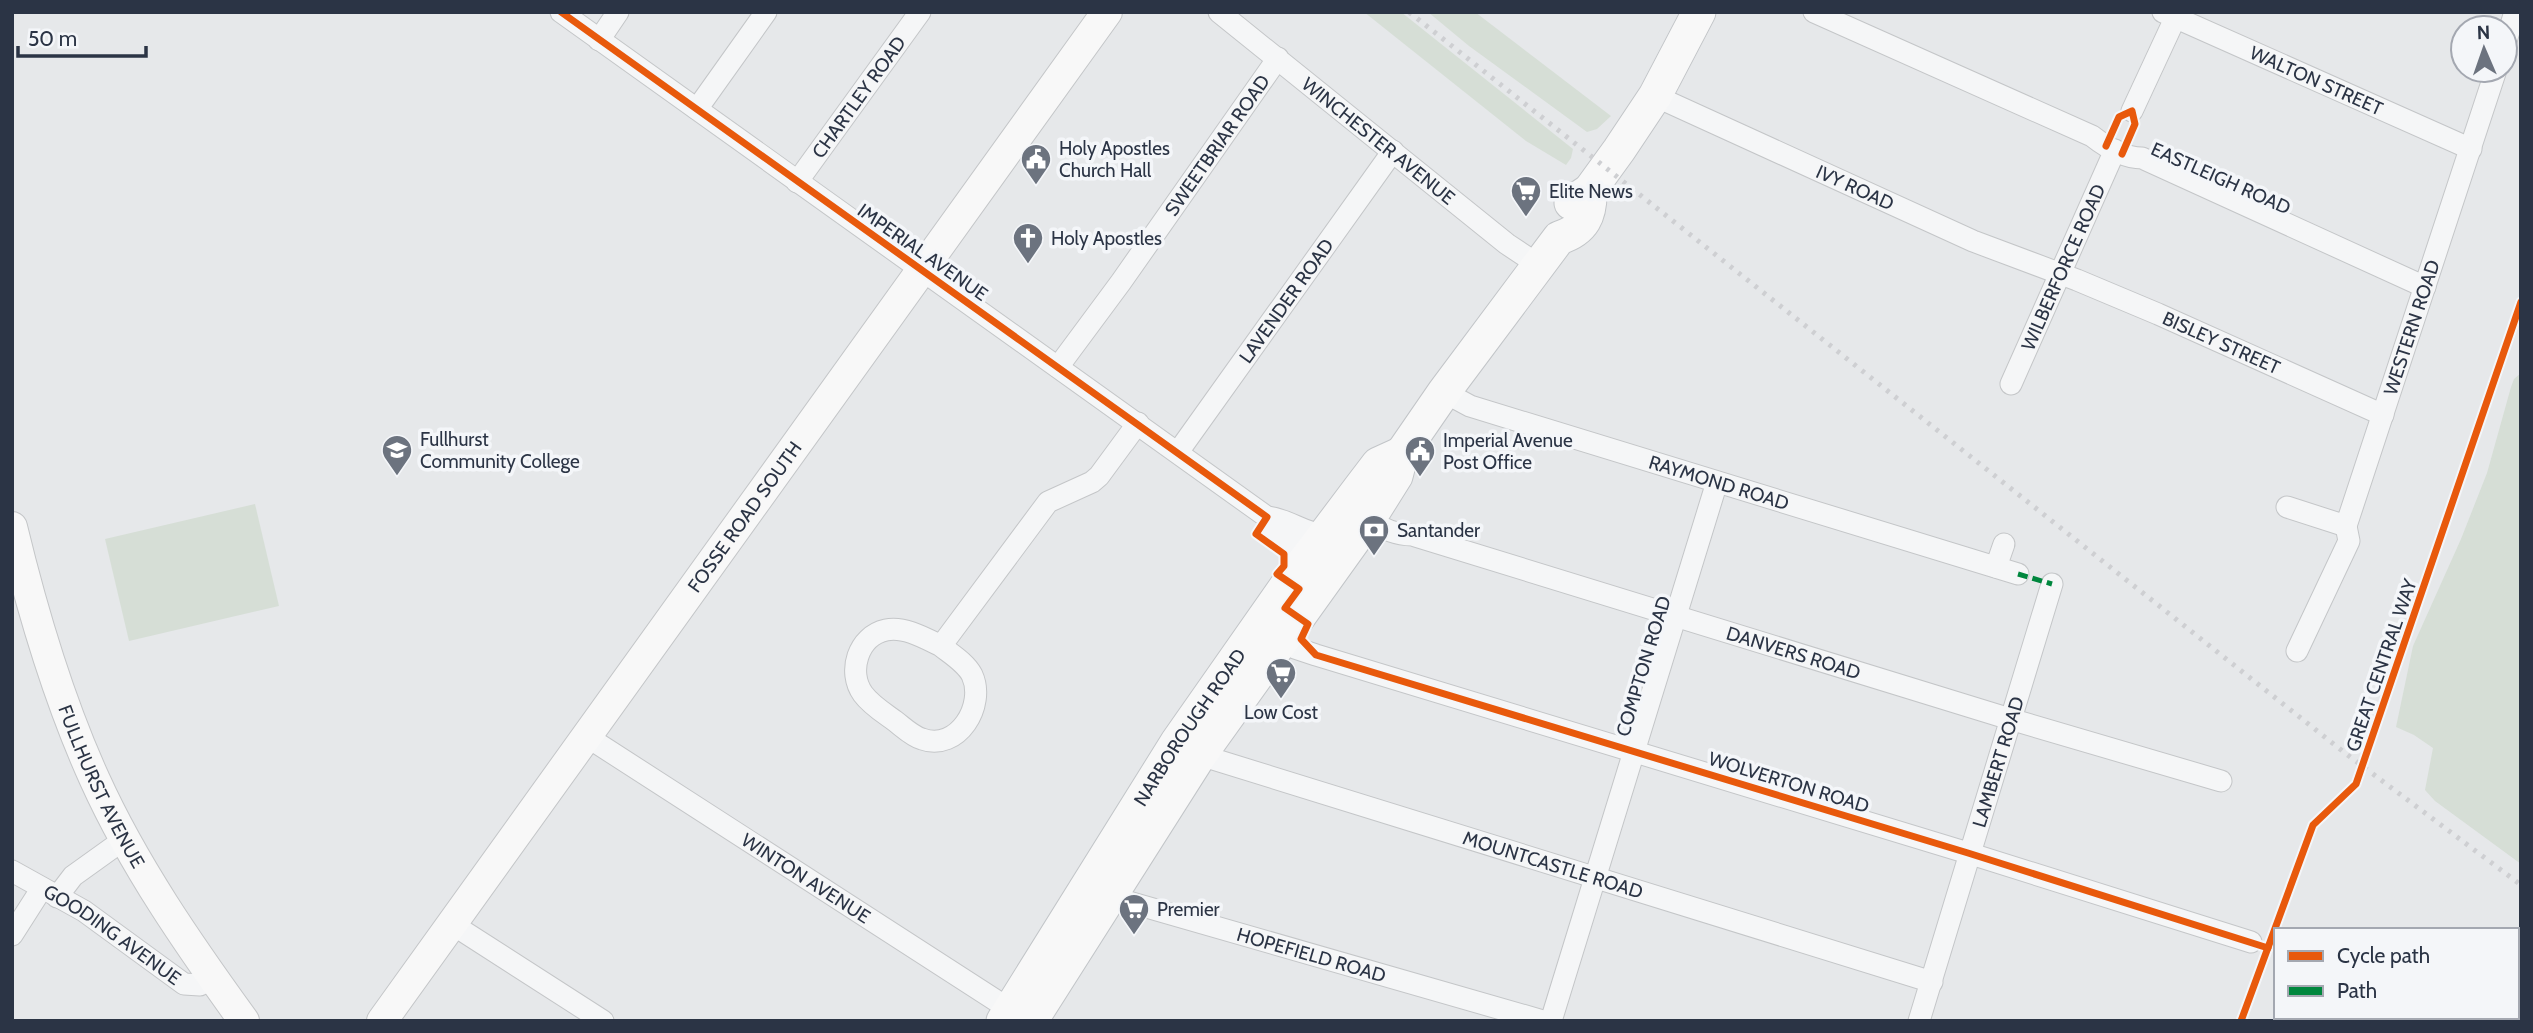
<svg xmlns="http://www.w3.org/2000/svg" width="2533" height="1033" font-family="Cabin,sans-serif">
  <rect width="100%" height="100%" fill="#e6e8ea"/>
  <g fill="#d6ded6">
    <polygon points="1364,12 1401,12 1573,149 1571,158 1566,165 1526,141"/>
    <polygon points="1428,12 1475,12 1611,116 1597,129 1587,132 1469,46"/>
    <polygon points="2521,373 2521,864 2435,801 2425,790 2433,748 2414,735 2396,727 2413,646 2461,539 2487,473 2511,387 2514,379"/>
    <polygon points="255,504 279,606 129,641 105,539"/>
  </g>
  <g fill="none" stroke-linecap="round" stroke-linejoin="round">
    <g stroke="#c4c6c8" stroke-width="23">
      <g id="street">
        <path d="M 561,12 L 1267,517 C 1291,520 1300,532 1324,535"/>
        <path id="s1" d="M 1219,12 L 1507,244 L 1540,266"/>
        <path d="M 1814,12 L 2092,136 C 2106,147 2124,158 2142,158 L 2425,287"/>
        <path id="s2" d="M 2163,12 L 2471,149"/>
        <polyline points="599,40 618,12"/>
        <polyline points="2505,44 2515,12"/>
        <path id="s3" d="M 1655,96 L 1973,241 L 2077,280 L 2158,314 L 2383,415"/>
        <polyline points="697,109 766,12"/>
        <polyline points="2132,111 2178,12"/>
        <path id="s4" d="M 797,182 L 920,12"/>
        <path id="s5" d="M 1058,367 L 1121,282 L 1278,58"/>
        <path id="s6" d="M 2011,384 L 2115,150"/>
        <path id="s7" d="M 1444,392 L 1470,406 L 2018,574"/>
        <path id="s8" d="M 1178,452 L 1393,151"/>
        <path id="s9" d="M 2287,507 L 2346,526 L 2496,70"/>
        <polyline points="1267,517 1271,532 1309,556 1320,556"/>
        <path id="s10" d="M 1369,519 C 1382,529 1395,535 1412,535 L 2010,719 L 2221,781"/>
        <polyline points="1996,567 2004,544"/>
        <polyline points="1281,640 1295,648 1316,655 1968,853 2251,942"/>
        <path d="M 941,646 C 925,638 904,626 886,630 C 858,636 847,672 863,694 C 871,705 884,713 895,721 C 903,727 912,736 922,739 C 958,752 986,705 972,675 C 966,663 951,654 941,646 L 1048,502 L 1092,482 L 1099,476 L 1138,423"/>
        <polyline points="2297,651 2349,541 2346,526"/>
        <path id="s11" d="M 586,736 L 1020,1016"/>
        <path id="s12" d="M 1191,750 L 1200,755 L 1932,982"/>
        <path id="s13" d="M 12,871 L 84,911 L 184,984 L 200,985 L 212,978"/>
        <path id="s14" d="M 1101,894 L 1543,1021"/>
        <polyline points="57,897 73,876 126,838"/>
        <polyline points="452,924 603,1021"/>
        <polyline points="12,935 42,888"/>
        <polyline points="1551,1021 1717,482"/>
        <path id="s15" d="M 1919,1021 L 2052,584"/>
      </g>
    </g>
    <g stroke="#c4c6c8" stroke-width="32">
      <g id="secondary">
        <path id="s16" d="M 12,527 C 33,614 58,699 95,780 C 134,866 189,945 244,1021"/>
        <path id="s17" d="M 382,1021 L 1107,12"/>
      </g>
    </g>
    <g stroke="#c2c5c8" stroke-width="35">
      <g id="primary">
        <polyline points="1571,203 1590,190 1619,150 1655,96 1699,12"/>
        <path id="s18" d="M 1003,1021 L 1177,742 L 1289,582 L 1359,489 L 1378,464 L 1400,454"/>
        <path d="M 1031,1021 L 1200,755 L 1369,519 L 1396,476 L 1402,453 L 1444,392 L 1559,238 C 1584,230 1591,215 1590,190"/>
      </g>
    </g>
    <use href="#street" stroke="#f5f6f7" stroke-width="21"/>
    <use href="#secondary" stroke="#f8f8f8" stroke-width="30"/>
    <use href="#primary" stroke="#f8f8f8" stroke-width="33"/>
    <polyline stroke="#cecfd2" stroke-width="5" stroke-dasharray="3.5 7" stroke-linecap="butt" points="1409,12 2345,753 2521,885"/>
    <polyline stroke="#00873e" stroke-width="5" stroke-dasharray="10 5" stroke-linecap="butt" points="2018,574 2052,584"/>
    <g stroke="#f4f6f9" stroke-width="11">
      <g id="cycleway">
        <polyline points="561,12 1267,517 1256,534 1284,554 1284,566 1277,574 1299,589 1285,608 1308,624 1301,639 1316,655 1968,853 2268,948"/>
        <polyline points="2106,146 2119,117 2132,111 2135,124 2122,154"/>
        <polyline points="2241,1021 2313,825 2356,784 2521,302"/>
      </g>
    </g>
    <use href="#cycleway" stroke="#e8590c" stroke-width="7"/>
  </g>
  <defs>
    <g id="civic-pin" transform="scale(1.575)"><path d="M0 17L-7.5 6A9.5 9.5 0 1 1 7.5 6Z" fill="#6c737f" stroke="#f4f6f9"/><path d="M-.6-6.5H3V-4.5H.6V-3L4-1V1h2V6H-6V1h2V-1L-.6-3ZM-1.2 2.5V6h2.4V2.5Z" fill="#fff"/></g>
    <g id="supermarket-pin" transform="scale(1.575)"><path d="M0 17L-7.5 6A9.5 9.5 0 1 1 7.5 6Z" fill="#6c737f" stroke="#f4f6f9"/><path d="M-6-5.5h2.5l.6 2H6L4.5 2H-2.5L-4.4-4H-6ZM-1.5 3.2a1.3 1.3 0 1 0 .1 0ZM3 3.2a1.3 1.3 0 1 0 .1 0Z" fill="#fff"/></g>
    <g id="church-pin" transform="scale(1.575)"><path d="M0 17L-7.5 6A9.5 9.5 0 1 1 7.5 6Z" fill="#6c737f" stroke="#f4f6f9"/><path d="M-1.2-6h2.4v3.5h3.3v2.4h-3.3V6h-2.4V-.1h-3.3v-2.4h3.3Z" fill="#fff"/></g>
    <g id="school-pin" transform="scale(1.575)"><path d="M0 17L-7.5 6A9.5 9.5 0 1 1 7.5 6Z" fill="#6c737f" stroke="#f4f6f9"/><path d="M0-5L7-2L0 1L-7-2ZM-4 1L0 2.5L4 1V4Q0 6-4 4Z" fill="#fff"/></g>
    <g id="bank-pin" transform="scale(1.575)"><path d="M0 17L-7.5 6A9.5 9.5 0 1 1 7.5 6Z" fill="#6c737f" stroke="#f4f6f9"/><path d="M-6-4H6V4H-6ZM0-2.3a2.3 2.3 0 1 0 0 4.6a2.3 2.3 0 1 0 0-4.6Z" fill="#fff"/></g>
  </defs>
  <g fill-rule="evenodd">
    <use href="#civic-pin" x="1036" y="159"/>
    <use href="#supermarket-pin" x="1526" y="191"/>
    <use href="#church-pin" x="1028" y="238"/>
    <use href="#school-pin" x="397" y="450"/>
    <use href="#civic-pin" x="1420" y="451"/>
    <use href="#bank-pin" x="1374" y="530"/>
    <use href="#supermarket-pin" x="1281" y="673"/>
    <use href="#supermarket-pin" x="1134" y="909"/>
  </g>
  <g text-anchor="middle" stroke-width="7" stroke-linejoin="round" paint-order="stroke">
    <g font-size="19" fill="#2b3445" stroke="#f4f6f9">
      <text dy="7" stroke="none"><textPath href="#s2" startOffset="168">WALTON STREET</textPath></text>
      <text dy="7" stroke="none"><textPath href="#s4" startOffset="105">CHARTLEY ROAD</textPath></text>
      <text dy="7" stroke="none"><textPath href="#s1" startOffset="205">WINCHESTER AVENUE</textPath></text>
      <text dy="7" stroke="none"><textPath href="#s5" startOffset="273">SWEETBRIAR ROAD</textPath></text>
      <text transform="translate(2221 178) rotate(24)" y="7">EASTLEIGH ROAD</text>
      <text dy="7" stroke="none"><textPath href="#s3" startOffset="220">IVY ROAD</textPath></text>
      <text transform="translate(923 252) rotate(35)" y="7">IMPERIAL AVENUE</text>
      <text dy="7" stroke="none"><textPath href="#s6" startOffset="128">WILBERFORCE ROAD</textPath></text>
      <text dy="7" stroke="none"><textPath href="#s8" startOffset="186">LAVENDER ROAD</textPath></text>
      <text dy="7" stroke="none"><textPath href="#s9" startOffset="271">WESTERN ROAD</textPath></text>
      <text dy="7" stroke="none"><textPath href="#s3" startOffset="618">BISLEY STREET</textPath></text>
      <text dy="7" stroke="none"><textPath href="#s7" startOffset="290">RAYMOND ROAD</textPath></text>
      <text dy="7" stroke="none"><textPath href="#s17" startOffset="621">FOSSE ROAD SOUTH</textPath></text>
      <text dy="7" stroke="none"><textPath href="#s10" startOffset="446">DANVERS ROAD</textPath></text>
      <text transform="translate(2381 665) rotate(-71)" y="7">GREAT CENTRAL WAY</text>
      <text transform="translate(1643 666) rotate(-73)" y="7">COMPTON ROAD</text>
      <text dy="7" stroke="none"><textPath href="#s18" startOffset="348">NARBOROUGH ROAD</textPath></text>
      <text dy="7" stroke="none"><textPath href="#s15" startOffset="271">LAMBERT ROAD</textPath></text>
      <text transform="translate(1789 782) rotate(17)" y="7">WOLVERTON ROAD</text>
      <text dy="7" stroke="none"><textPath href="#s16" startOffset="275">FULLHURST AVENUE</textPath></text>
      <text dy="7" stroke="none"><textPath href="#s12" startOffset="380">MOUNTCASTLE ROAD</textPath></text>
      <text dy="7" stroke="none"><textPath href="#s11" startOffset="262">WINTON AVENUE</textPath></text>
      <text dy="7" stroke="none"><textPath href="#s13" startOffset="119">GOODING AVENUE</textPath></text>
      <text dy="7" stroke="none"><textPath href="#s14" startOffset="219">HOPEFIELD ROAD</textPath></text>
    </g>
    <g font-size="19" fill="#2b3445" stroke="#f4f6f9" text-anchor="start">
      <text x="1059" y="155">Holy Apostles<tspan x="1059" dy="22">Church Hall</tspan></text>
      <text x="1549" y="198">Elite News</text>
      <text x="1051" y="245">Holy Apostles</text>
      <text x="420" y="446">Fullhurst<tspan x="420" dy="22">Community College</tspan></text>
      <text x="1443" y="447">Imperial Avenue<tspan x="1443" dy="22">Post Office</tspan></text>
      <text x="1397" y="537">Santander</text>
      <text x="1281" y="719" text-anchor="middle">Low Cost</text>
      <text x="1157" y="916">Premier</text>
    </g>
  </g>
  <rect width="2533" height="1033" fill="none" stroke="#2b3445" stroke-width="28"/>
  <rect x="2274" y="928" width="245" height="91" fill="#f4f6f9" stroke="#a4a8b1" stroke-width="2"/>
  <rect x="2288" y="951" width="35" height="10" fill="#e8590c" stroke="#a4a8b1" stroke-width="2"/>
  <text x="2337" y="963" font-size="21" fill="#2b3445">Cycle path</text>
  <rect x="2288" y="986" width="35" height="10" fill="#00873e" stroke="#a4a8b1" stroke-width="2"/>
  <text x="2337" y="998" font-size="21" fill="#2b3445">Path</text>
  <g transform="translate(2484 49) rotate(358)"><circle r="33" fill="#f4f6f9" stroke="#a4a8b1" stroke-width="2"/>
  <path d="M0-5L12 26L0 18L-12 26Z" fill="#6c737f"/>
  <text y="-10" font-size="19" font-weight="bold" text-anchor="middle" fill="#2b3445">N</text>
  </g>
  <path d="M18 46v10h128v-10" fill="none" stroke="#2b3445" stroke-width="3.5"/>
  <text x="28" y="46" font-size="21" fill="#2b3445" stroke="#f4f6f9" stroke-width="5" paint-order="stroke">50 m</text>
</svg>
